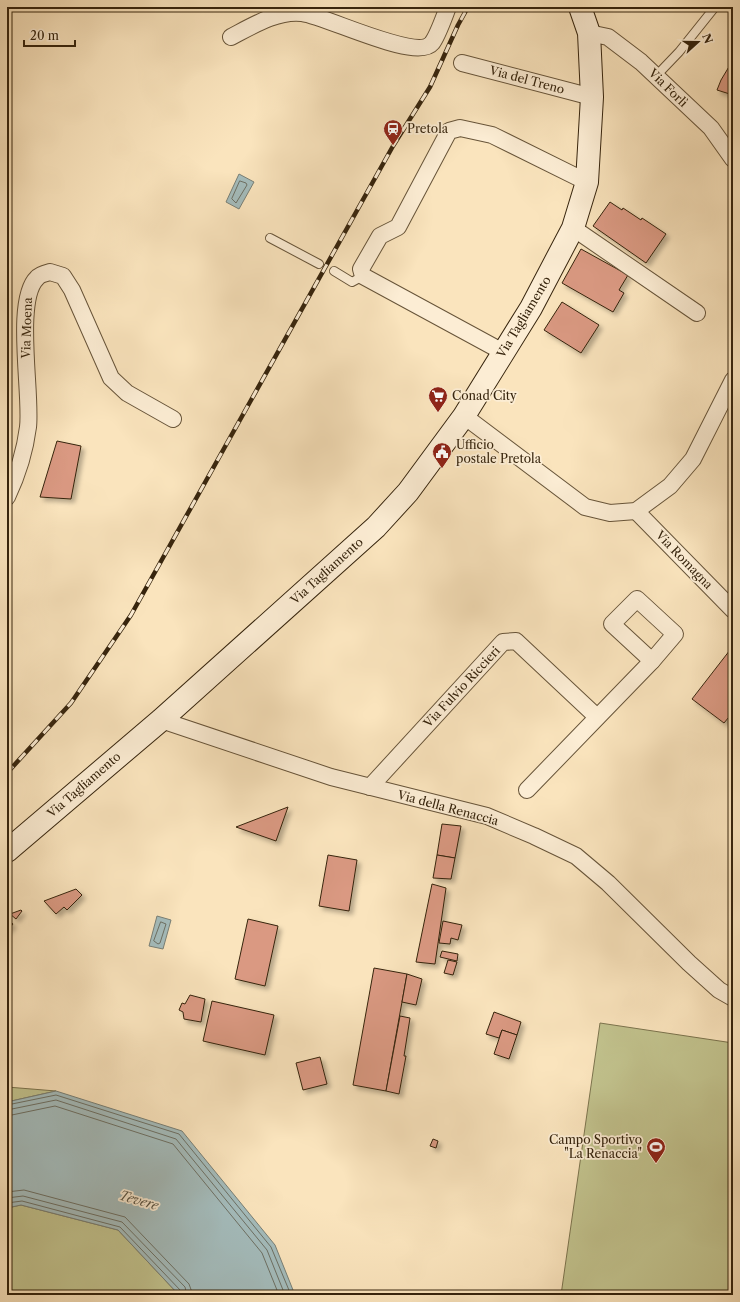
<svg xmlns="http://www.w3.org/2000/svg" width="740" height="1302" font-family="'Libre Caslon Text',serif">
  <defs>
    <filter id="shadow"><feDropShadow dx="3.5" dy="3.5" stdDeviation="2" flood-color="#0004"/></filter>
  </defs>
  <rect width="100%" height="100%" fill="#fae4bd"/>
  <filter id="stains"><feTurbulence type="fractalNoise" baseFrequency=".005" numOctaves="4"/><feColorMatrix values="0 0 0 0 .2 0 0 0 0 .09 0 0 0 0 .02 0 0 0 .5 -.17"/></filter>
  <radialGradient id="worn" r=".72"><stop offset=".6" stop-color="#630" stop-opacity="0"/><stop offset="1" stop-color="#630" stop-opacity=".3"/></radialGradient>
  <g fill="#c2c38e" stroke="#7c744e">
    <polygon points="600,1023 733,1043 732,1295 561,1295"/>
    <polygon points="7,1087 56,1091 7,1102"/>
    <polygon points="21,1205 118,1230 179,1295 7,1295 7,1208"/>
  </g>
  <g fill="#a4bcbc" stroke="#787f76">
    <polygon points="239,174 254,182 239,209 226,202"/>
    <polygon points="157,916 171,920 163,949 149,946"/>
    <polygon points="56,1091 182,1131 275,1245 295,1295 179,1295 118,1230 21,1205 7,1208 7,1102"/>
  </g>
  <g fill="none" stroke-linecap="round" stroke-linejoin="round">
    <g stroke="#6d7064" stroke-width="1">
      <polygon points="240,181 246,183 247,185 236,203 232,199"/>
      <polygon points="161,922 166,924 160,943 158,944 154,941"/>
      <polyline points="7,1105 56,1095 179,1134 271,1247 291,1295"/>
      <polyline points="7,1110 56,1100 176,1139 267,1250 285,1295"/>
      <polyline points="7,1116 55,1106 173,1144 262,1253 279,1295"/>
      <polyline points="7,1192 24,1190 125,1217 189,1284 193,1295"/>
      <polyline points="7,1198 23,1196 122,1222 185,1287 187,1295"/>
      <polyline points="7,1203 22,1201 120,1227 181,1291 182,1295"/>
    </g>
  </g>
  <g fill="#da9982" stroke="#36240d" filter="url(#shadow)">
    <polygon points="733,60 733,95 717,90 721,80"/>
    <polygon points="610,202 622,210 623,208 641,220 642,218 666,234 646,263 593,226"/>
    <polygon points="581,249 628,275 619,290 624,293 613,312 562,283"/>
    <polygon points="562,302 599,325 581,353 544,330"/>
    <polygon points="57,441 81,446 71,499 40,497"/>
    <polygon points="730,650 733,652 733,712 724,723 692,699"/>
    <polygon points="288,807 276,841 236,827"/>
    <polygon points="442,824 461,826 455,858 437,855"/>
    <polygon points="328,855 357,860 349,911 319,906"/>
    <polygon points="437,855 455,858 451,879 433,878"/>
    <polygon points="432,884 446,888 435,964 416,962"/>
    <polygon points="76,889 82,895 67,910 64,907 56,914 44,901"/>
    <polygon points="21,910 22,911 16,919 10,914"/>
    <polygon points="7,919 13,924 7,931"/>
    <polygon points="248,919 278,926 265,986 235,979"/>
    <polygon points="443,921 462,925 458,940 451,938 450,944 439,943"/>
    <polygon points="442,951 458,954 457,961 440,957"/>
    <polygon points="448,960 457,962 453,975 444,973"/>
    <polygon points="374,968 407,974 386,1091 353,1085"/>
    <polygon points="407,974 422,979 416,1005 402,1002"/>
    <polygon points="190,995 205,999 201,1022 184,1019 183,1012 179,1010 182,1003 185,1004"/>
    <polygon points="212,1001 274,1015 265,1055 203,1041"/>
    <polygon points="494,1012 521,1022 517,1035 502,1030 499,1038 486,1034"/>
    <polygon points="400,1016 410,1018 404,1056 406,1056 399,1094 386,1091"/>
    <polygon points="502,1030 517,1035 509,1059 494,1054"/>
    <polygon points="320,1057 327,1084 303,1090 296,1063"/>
    <polygon points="433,1139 438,1141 436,1148 430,1146"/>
  </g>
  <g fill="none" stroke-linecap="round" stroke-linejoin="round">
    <g stroke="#675439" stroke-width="10">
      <g id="lane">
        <polyline points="656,76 679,52 715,7"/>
        <polyline points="270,238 319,264"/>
        <polyline points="334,271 352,282 363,276"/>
      </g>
    </g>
    <g stroke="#675439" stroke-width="18">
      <g id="street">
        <polyline points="589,33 608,37 641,62 711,128 733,159"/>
        <path d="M 231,37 C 252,26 278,10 302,13 C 326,16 417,62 432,43 C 438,35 444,17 448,7"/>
        <polyline points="462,63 592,97"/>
        <polyline points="573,228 697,313"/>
        <polyline points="503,352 363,276 361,269 380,236 398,227 449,131 460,128 492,135 587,182"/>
        <polyline points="464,416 585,507 610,513 636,511 670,486 693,459 733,380"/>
        <path d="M 7,497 C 17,476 25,451 28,427 C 32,395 14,300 37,278 C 39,275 46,273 50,272 L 63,276 L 72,290 L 111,378 L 127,393 L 173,419"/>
        <polyline points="636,511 733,610"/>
        <polygon points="637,599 675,634 652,661 612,624"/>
        <polyline points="161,720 331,777 487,816 534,836 576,856 608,883 689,963 719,990 733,998"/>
        <polyline points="370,787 503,642 516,641 597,717"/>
        <polyline points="527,790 652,661"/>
      </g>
    </g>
    <g stroke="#36240d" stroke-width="24">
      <polyline id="secondary" points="7,851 161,720 376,527 408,492 464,416 531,308 573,228 587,182 592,97 589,33 580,7"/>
    </g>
    <use href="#lane" stroke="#fcedd4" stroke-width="8"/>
    <use href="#street" stroke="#fcedd4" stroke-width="16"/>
    <use href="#secondary" stroke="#fcedd4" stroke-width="22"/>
    <g stroke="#36240d" stroke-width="4.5">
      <polyline id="rail" points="7,773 71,703 131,615 393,146 430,87 458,25 468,7"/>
    </g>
    <use href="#rail" stroke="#fcedd4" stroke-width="3" stroke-dasharray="9" stroke-linecap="butt"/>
  </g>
  <defs>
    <g id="station-pin" transform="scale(1)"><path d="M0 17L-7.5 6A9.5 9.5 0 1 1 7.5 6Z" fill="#8f2418" stroke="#fcedd4"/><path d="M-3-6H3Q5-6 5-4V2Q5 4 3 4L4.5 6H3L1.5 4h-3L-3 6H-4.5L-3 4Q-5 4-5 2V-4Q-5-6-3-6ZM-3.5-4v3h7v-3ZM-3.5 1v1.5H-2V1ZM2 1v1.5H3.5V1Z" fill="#fff"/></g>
    <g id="supermarket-pin" transform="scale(1)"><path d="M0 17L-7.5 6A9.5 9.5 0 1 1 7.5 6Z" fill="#8f2418" stroke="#fcedd4"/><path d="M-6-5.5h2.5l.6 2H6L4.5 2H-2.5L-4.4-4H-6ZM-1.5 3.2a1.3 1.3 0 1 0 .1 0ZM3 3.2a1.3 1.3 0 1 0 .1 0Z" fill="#fff"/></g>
    <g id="civic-pin" transform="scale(1)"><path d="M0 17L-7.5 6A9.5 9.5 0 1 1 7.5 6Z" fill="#8f2418" stroke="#fcedd4"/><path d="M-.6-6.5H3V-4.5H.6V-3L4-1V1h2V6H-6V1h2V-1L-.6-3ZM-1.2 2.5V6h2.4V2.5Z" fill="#fff"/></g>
    <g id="stadium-pin" transform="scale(1)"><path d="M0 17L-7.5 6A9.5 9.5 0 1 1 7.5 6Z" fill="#8f2418" stroke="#fcedd4"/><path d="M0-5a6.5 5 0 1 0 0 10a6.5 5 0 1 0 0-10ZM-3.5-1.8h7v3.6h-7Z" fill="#fff"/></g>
  </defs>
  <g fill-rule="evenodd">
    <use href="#station-pin" x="393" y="129"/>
    <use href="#supermarket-pin" x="438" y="396"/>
    <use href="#civic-pin" x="442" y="452"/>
    <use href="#stadium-pin" x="656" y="1147"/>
  </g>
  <g text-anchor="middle" stroke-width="3.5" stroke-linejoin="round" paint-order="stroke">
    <g font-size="12" fill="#36240d" stroke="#fcedd4">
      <text transform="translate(527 80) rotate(15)" y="4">Via del Treno</text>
      <text transform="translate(668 88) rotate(44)" y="4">Via Forlì</text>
      <text transform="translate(524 317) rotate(-59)" y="4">Via Tagliamento</text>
      <text transform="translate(27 328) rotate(-88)" y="4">Via Moena</text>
      <text transform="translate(684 560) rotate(46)" y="4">Via Romagna</text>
      <text transform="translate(327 571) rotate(-42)" y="4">Via Tagliamento</text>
      <text transform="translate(462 687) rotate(-47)" y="4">Via Fulvio Riccieri</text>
      <text transform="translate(84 785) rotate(-41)" y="4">Via Tagliamento</text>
      <text transform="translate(448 808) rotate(15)" y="4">Via della Renaccia</text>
    </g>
    <g font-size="12" fill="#36240d" stroke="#fcedd4" text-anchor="start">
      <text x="407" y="133">Pretola</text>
      <text x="452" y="400">Conad City</text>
      <text x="456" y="449">Ufficio<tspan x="456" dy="14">postale Pretola</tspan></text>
      <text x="642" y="1144" text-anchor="end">Campo Sportivo<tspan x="642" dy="14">"La Renaccia"</tspan></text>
    </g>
    <g font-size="13" font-style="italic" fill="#575242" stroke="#fcedd4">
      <text transform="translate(139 1200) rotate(16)" y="5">Tevere</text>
    </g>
  </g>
  <rect width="740" height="1302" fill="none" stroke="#fae4bd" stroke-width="24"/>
  <rect x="8" y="8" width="724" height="1286" fill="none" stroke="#36240d" stroke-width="2"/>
  <rect x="12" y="12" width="716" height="1278" fill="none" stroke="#36240d"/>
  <g transform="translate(698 42) rotate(69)" stroke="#fcedd4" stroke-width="3" paint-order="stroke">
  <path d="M0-3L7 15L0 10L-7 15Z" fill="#36240d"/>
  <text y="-6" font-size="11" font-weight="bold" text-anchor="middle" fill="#36240d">N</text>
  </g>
  <path d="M24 40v6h51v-6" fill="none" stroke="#36240d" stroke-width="2"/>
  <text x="30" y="40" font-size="12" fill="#36240d" stroke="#fcedd4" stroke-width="3" paint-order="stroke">20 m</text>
  <rect width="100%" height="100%" filter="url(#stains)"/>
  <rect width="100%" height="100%" fill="url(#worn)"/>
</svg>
